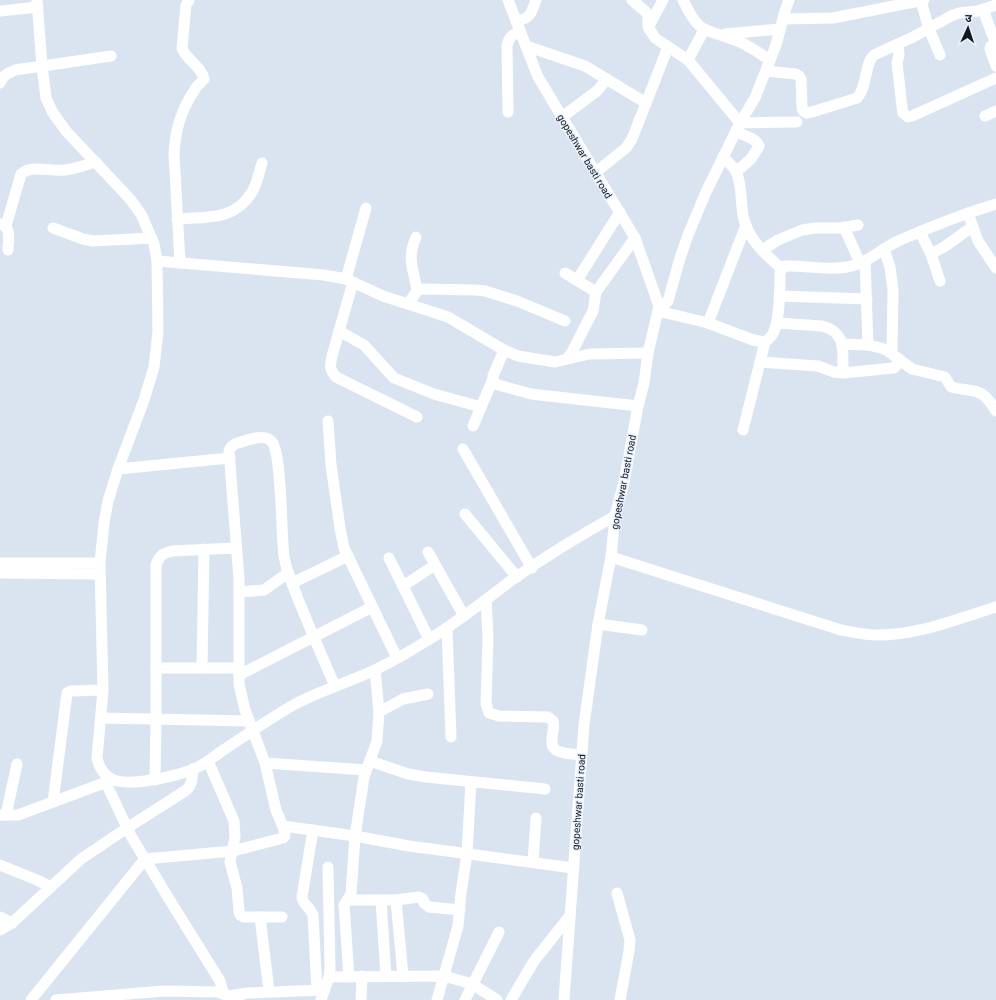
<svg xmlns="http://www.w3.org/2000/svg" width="996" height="1000" font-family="Roboto,'Noto Sans Devanagari',sans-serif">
  <rect width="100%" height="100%" fill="#dae4f1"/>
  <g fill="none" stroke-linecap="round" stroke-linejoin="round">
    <g stroke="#fff" stroke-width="11">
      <path d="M 37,0 L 42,66 L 46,98 L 53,113 L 66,131 L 130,199 L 141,214 L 154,244 L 157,261 L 158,332 L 154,367 L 144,400 L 118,469 L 108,501 L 104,523 L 100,563 L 103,690 L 97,758 C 99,767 103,775 112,779 C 128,788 184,775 200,766 C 209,761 217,754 225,749 C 249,733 272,717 297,703 C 322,690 349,682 375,670 C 393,661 411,651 428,640 C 456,623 483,602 509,582 C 543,558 579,536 615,516"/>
      <polyline points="508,0 538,77 635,238 659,306 648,353 644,383 638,406 624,482 615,516 611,557 598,624 584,725 564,1000"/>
      <polyline points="632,0 646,12 648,16 648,27 655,38 688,60 740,123 797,122"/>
      <path d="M 683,0 C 699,34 703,28 735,40 C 747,44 759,53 770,60"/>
      <polyline points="921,1 929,29 940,55"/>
      <polyline points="983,10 996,44"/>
      <polyline points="0,11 38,7"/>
      <polyline points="783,19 833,18 924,0"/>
      <path d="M 516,21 C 531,18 531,14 536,0"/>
      <polyline points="649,26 663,0"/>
      <polyline points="725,34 780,29"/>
      <polyline points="898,44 899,55 897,63 902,107 903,113 908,117 912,116 996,78"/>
      <polyline points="996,44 991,46 990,49 996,66"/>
      <polyline points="526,46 585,66 646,103"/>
      <polyline points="688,60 704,30"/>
      <path d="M 766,71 L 796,74 L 799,76 L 801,79 L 802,107 L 803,111 L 807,113 L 812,112 L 857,98 C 868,86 864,64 874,55 L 913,37 L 951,16 L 959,13 L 978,11 L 996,5"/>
      <path d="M 0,83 C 3,75 8,73 15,70 L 111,56"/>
      <path d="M 508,112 L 507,46 C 508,38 512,35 520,31"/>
      <polyline points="985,116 996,111"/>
      <polyline points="562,117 597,91 607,79"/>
      <path d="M 736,132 C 743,135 756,138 759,146 L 751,159 L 736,172"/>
      <path d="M 723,157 C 728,162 733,166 736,171 C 743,186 740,205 744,220 C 749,240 767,256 782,269"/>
      <polyline points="596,172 626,148 632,139 668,47"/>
      <polyline points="968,213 978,241 996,268"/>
      <path d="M 177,219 C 206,217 235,221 252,192 C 257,184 259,173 262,163"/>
      <path d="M 1,224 C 12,228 8,240 8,250"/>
      <path d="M 6,226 L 21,174 C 32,164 51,172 64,170 C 75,169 85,165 96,162"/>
      <polyline points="844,227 860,263"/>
      <polyline points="53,228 83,239 93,241 152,238"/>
      <polyline points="920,232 931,254 940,281"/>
      <path d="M 416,237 C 406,261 414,268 417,291"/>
      <polyline points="884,249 890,267 893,290 892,353"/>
      <polyline points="762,250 778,240 802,230 815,228 841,228 858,225"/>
      <polyline points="931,254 944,247 972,227"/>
      <polyline points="157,261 324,275 346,279 383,296 448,317 504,350 518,356 555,362 567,359 572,352 593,311 596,292 635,238"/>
      <polyline points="865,261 868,345"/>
      <path d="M 180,263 L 174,154 C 175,131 181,110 194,91 C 196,86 201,83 204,79 C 202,67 186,60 182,48 L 186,5 L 189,0"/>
      <polyline points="565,273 596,292"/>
      <polyline points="579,277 620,212"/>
      <polyline points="346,279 366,208"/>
      <path d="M 353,282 L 332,356 C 330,366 329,369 336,377 L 417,417"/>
      <polyline points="779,296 867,299"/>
      <polyline points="408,304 417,291 422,289 476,290 485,291 517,301 565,321"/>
      <polyline points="659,306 663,306 668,301 680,258 688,235 706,192 740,123 755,98 776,45 785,11 789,0"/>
      <path d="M 658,311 L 708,323 L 753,340 L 765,342 C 768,340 770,338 772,335 C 780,323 780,288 780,272 L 782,269 L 785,266 C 806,265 826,271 847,267 C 866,264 881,249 898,241 C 930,227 963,214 996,204"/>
      <polyline points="708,323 746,225"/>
      <path d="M 777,323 L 822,326 C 848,333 842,352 843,373"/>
      <polyline points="339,331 364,345 394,378 434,394 481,407"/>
      <path d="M 842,344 L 868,345 L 881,348 L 888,351 L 912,369 L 945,377 L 951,387 C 976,393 981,386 996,411"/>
      <polyline points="504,350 493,376 493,379 495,384 531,394 638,406"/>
      <polyline points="567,359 590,354 648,353"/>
      <polyline points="760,362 818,366 834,372 843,373 894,368 900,361"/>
      <polyline points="328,421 331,465 340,528 344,548 397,658"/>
      <polyline points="473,426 493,379"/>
      <polyline points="743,430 765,342"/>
      <polyline points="463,449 532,568"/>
      <polyline points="118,469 230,458"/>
      <polyline points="465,514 517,577"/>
      <polyline points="428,552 464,616"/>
      <path d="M 611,557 L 841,630 C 853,632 866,635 877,635 C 919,635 957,619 996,607"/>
      <polyline points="389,558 429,639"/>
      <polyline points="0,563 100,563"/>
      <polyline points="0,573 100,574"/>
      <polyline points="292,583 348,556"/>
      <polyline points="403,586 435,565"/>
      <polyline points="239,592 264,590 288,573"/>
      <path d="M 486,600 L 488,638 L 486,704 L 489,713 L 499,716 L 548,717 L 553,721 C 555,727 552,733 552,740 C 550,755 570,753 581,755"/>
      <polyline points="598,624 642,630"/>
      <polyline points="447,628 451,737"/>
      <polyline points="156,668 239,668"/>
      <polyline points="202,668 204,549"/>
      <polyline points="239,675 372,607"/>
      <polyline points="379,712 403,699 428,694"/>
      <polyline points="101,718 249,721"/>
      <polyline points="208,761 234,821 235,837 230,862 237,888 239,911 240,915 244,917 282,917"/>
      <polyline points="370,761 408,774 426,777 545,789"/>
      <polyline points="265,763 366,770"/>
      <path d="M 155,780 L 156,719 L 156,565 C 159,556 163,553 172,551 L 236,548"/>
      <polyline points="106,783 131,836 174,907 220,981 224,994"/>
      <polyline points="53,802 67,693 71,691 103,690"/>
      <polyline points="0,815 18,815 112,780"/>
      <polyline points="6,815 17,764"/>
      <polyline points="283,826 355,836 409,846 573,868"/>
      <path d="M 313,830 L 302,897 C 303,905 310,907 313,915 L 317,990"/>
      <polyline points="533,862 536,818"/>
      <polyline points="0,865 37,880 51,887"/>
      <polyline points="617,893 630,940 629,951 620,1000"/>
      <polyline points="348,900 396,900 419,897 423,899 424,903 429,907 460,910"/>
      <polyline points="381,900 386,976"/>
      <polyline points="396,900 403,976"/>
      <polyline points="0,917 12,923"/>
      <polyline points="260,917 269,991"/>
      <path d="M 0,930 L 12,923 L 81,859 L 127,828 L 185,791 C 193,785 192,778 193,769"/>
      <polyline points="329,977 444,976 472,984 497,1000"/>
      <polyline points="349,977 344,905 351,894 355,836 364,777 377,741 379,712 375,670"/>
      <polyline points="229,996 247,993 324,990"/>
      <path d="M 31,1000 L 145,859 L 233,851 L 283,838 L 285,836 L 284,829 L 276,810 L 265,763 L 245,710 L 239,684 L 239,579 L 229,451 L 231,447 L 235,444 C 245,441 265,432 272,442 C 282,454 281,535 284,556 C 286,571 293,585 298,599 C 310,628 322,657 335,686"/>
      <polyline points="56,1000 164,991 218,992 239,1000"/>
      <polyline points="321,1000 329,977 330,969 328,867"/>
      <polyline points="361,1000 362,976"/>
      <polyline points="437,1000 458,926 461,893 467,854 471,782"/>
      <polyline points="465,1000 499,932"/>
      <polyline points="511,1000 534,961 569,917"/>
    </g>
  </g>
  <g text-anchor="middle" stroke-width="3" stroke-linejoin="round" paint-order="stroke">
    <g font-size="10" fill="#14171b" stroke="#e8f1fe">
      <text transform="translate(585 156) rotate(59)" y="4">gopeshwar basti road</text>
      <text transform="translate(623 482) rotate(-79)" y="4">gopeshwar basti road</text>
      <text transform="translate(578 802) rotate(-86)" y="4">gopeshwar basti road</text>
    </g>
  </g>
  <g transform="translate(968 28) rotate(3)" stroke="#e8f1fe" stroke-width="3" paint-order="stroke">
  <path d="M0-3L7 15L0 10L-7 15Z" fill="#14171b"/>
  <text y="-6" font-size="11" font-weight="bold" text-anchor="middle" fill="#14171b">उ</text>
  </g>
</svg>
